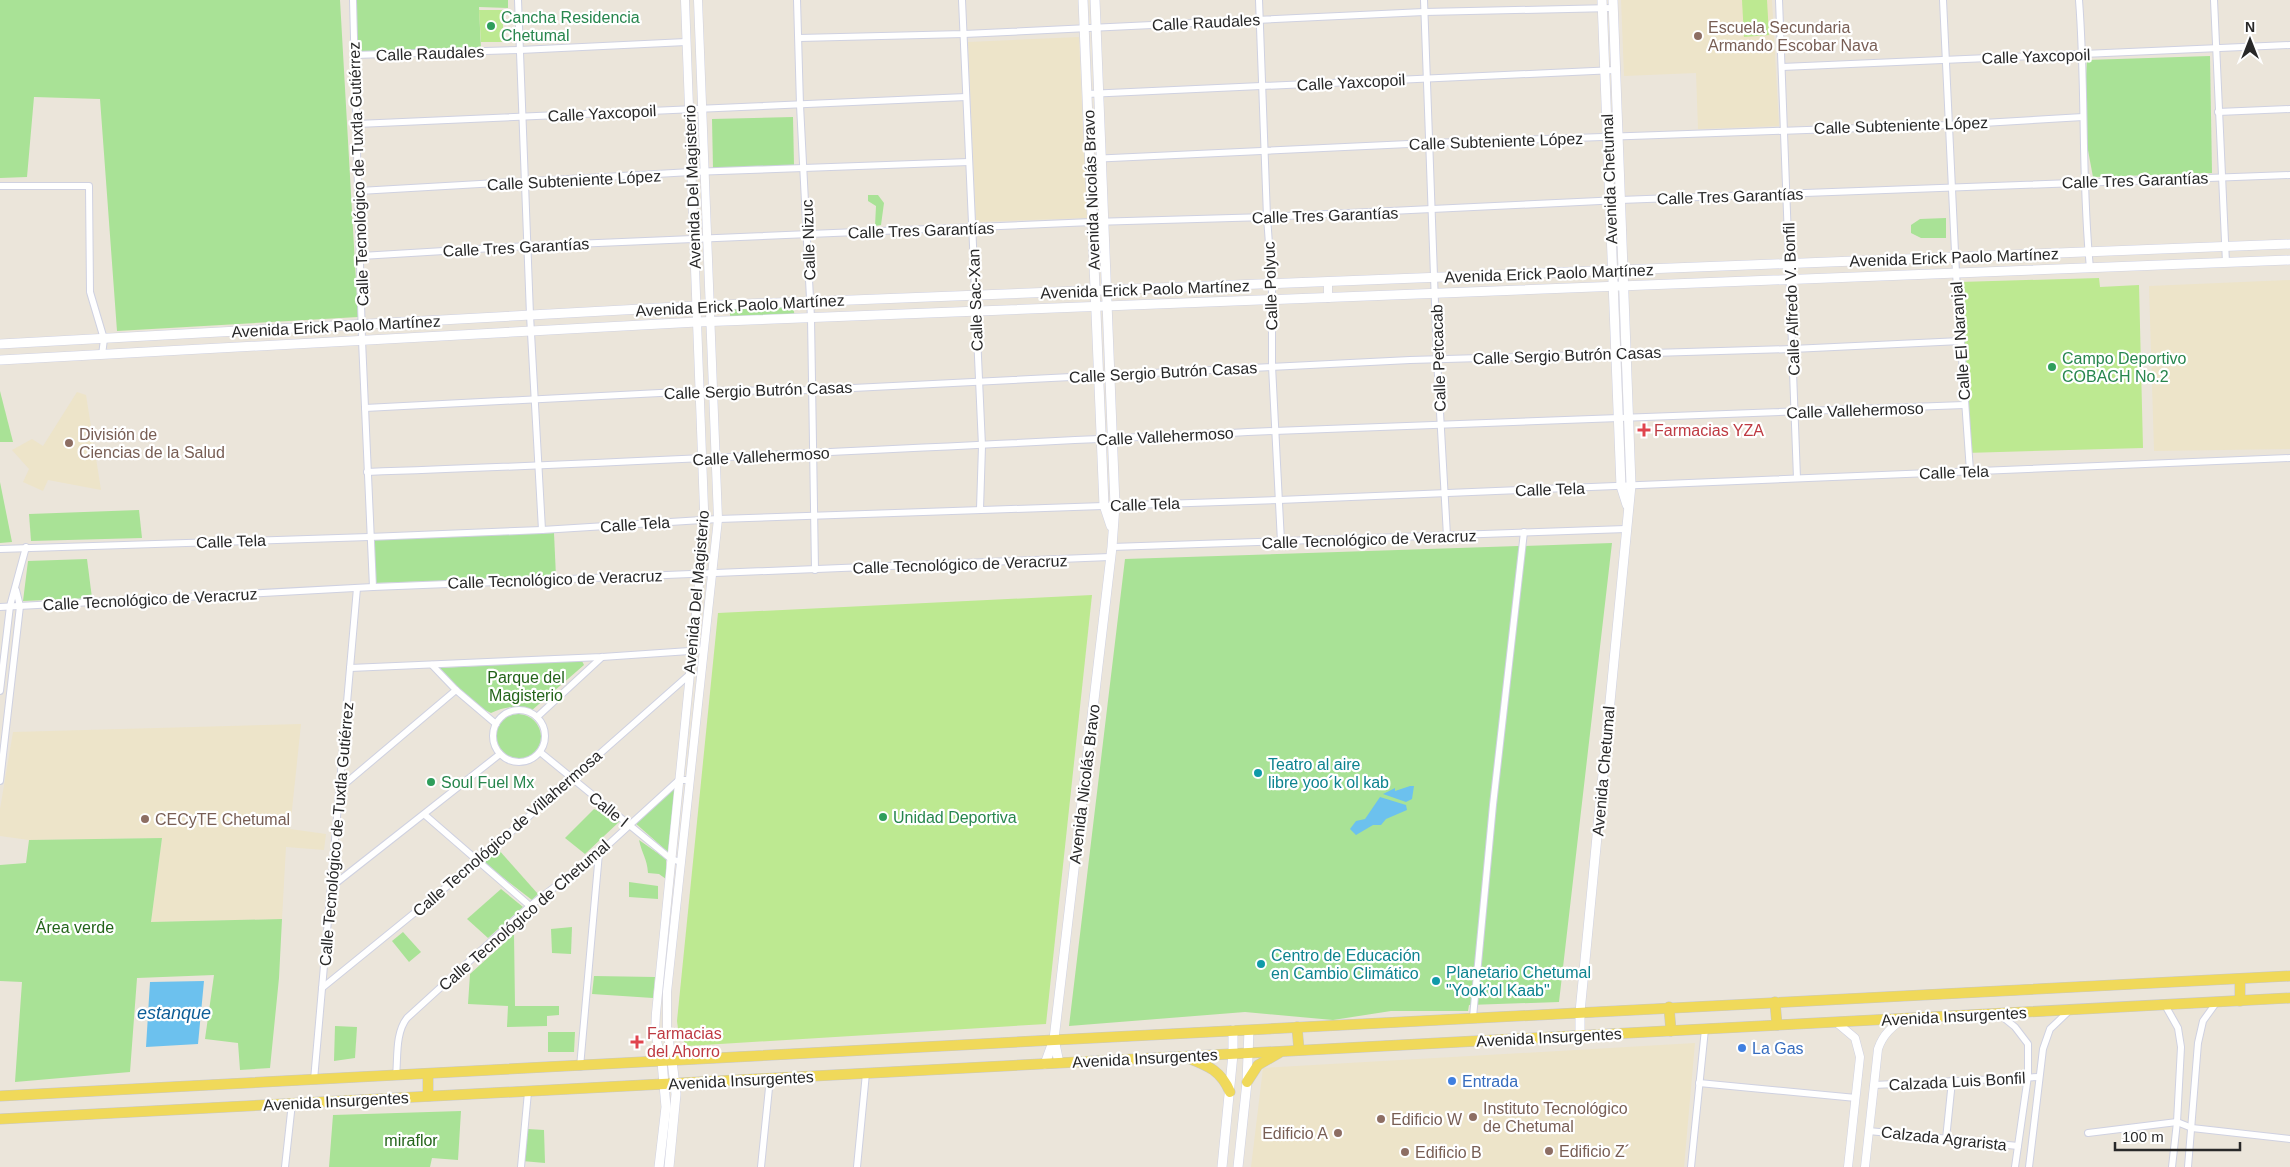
<svg xmlns="http://www.w3.org/2000/svg" width="2290" height="1167" font-family="Arial,sans-serif">
  <rect width="100%" height="100%" fill="#ebe5da"/>
  <g fill="#ede4c9">
    <polygon points="1621,0 1772,0 1779,126 1698,129 1696,73 1624,76"/>
    <polygon points="1079,37 1087,218 976,222 968,42"/>
    <polygon points="2290,280 2290,449 2154,451 2149,286"/>
    <polygon points="77,392 86,395 101,490 48,480 43,491 23,482 29,469 12,450 32,439 43,446"/>
    <polygon points="301,724 290,829 326,834 324,850 286,847 282,919 151,922 162,838 29,840 0,836 0,809 13,732"/>
    <polygon points="1695,1043 1684,1167 1251,1167 1263,1068"/>
  </g>
  <g fill="#a9e296">
    <polygon points="0,0 340,0 358,317 117,331 100,99 34,97 27,177 0,178"/>
    <polygon points="354,0 508,0 508,8 479,7 481,49 356,53"/>
    <polygon points="2210,56 2212,173 2093,177 2083,124 2087,60"/>
    <polygon points="793,117 794,165 713,169 712,119"/>
    <polygon points="868,195 878,195 884,203 881,225 875,226 876,206 868,201"/>
    <polygon points="1946,218 1946,238 1921,238 1911,233 1911,225 1920,219"/>
    <polygon points="793,307 795,317 730,319 730,308"/>
    <polygon points="0,391 13,442 0,442"/>
    <polygon points="0,482 12,542 0,543"/>
    <polygon points="139,510 142,538 31,541 29,514"/>
    <polygon points="554,533 556,577 375,583 372,540"/>
    <polygon points="1612,543 1559,1002 1469,1005 1468,1011 1391,1011 1333,1020 1245,1012 1069,1026 1125,559"/>
    <polygon points="87,559 92,598 23,601 28,561"/>
    <path d="M 582,661 L 584,665 L 531,711 C 515,705 506,706 491,713 L 479,707 L 438,668 Z"/>
    <circle cx="518" cy="737" r="23"/>
    <polygon points="675,786 668,852 634,822"/>
    <polygon points="594,809 620,821 585,854 565,838"/>
    <polygon points="162,838 151,922 282,919 279,978 270,1068 240,1070 238,1043 205,1039 214,975 137,978 130,1072 15,1082 22,982 0,981 0,865 26,863 29,840"/>
    <path d="M 639,840 L 666,859 L 666,879 L 659,874 L 648,873 C 647,858 642,854 639,840 Z"/>
    <polygon points="498,849 538,894 532,900 483,862"/>
    <polygon points="629,882 658,886 658,899 629,897"/>
    <polygon points="501,889 523,907 488,938 467,919"/>
    <polygon points="572,927 571,954 552,953 551,929"/>
    <polygon points="403,932 421,952 409,962 392,941"/>
    <polygon points="514,934 515,1006 559,1006 559,1015 547,1016 547,1026 507,1027 508,1006 468,1004 470,974"/>
    <polygon points="594,976 655,977 653,998 592,994"/>
    <polygon points="335,1026 357,1027 355,1058 334,1061"/>
    <polygon points="548,1032 575,1032 574,1052 548,1052"/>
    <polygon points="461,1111 458,1160 432,1158 430,1167 329,1167 333,1115"/>
    <polygon points="528,1129 544,1130 545,1163 522,1161"/>
  </g>
  <g fill="#bde991">
    <polygon points="1742,0 1767,0 1769,35 1744,37"/>
    <polygon points="479,10 502,10 504,42 481,42"/>
    <polygon points="2099,278 2100,287 2139,285 2143,448 1965,453 1960,282"/>
    <polygon points="1092,595 1046,1024 688,1046 679,1036 677,1021 718,613"/>
  </g>
  <g fill="#6cc1ee">
    <polygon points="1410,786 1414,786 1412,799 1406,802 1383,794 1395,788 1395,791"/>
    <polygon points="1380,797 1406,805 1407,810 1386,819 1381,825 1373,825 1356,835 1350,829 1356,821 1365,819"/>
    <polygon points="204,981 198,1044 146,1047 150,982"/>
  </g>
  <g fill="none" stroke-linecap="round" stroke-linejoin="round">
    <g stroke="#cfd1e1" stroke-width="8">
      <g id="minor">
        <polyline points="353,0 362,340 373,587"/>
        <polyline points="518,0 530,315 542,530"/>
        <polyline points="797,0 800,105 811,318 815,570"/>
        <polyline points="962,0 982,446 980,509"/>
        <polyline points="1259,0 1267,217 1272,284 1272,366 1281,542"/>
        <polyline points="1424,0 1437,359 1447,536"/>
        <polyline points="1779,0 1797,478"/>
        <polyline points="1943,0 1956,273 1970,471"/>
        <path d="M 2079,0 C 2086,89 2081,179 2090,268"/>
        <polyline points="2214,0 2226,263"/>
        <polyline points="799,38 964,34 1424,12 1613,8"/>
        <polyline points="354,55 520,50 686,42"/>
        <polyline points="1782,67 2290,45"/>
        <polyline points="1087,94 1615,70"/>
        <polyline points="2218,112 2290,109"/>
        <polyline points="357,124 966,97"/>
        <polyline points="1090,159 1430,143 1949,125 2083,117"/>
        <polyline points="0,186 89,186 90,292 104,339 102,355"/>
        <polyline points="359,191 691,172 969,162"/>
        <polyline points="361,256 527,246 1092,222 1267,217 1620,200 2290,175"/>
        <polyline points="365,408 699,391 813,390 1410,360 1792,349 1961,341"/>
        <path d="M 367,472 C 670,462 971,444 1274,431 C 1504,421 1734,415 1964,405"/>
        <polyline points="1112,547 1626,529"/>
        <polyline points="0,549 369,537 542,530 718,519 1279,500 2290,458"/>
        <polyline points="0,607 373,587 1110,557"/>
        <polyline points="432,665 456,690 496,724"/>
        <polyline points="350,668 602,657 704,650"/>
        <polyline points="0,691 10,606 26,547"/>
        <circle cx="519" cy="736" r="26"/>
        <polyline points="537,717 602,657"/>
        <polyline points="540,752 671,859 681,862"/>
        <polyline points="0,781 20,606 16,590"/>
        <polyline points="340,788 456,690"/>
        <polyline points="425,815 530,906"/>
        <polyline points="331,887 500,754"/>
        <polyline points="322,988 477,862 689,675"/>
        <polyline points="2165,1005 2178,1028 2181,1047 2177,1122 2172,1167"/>
        <polyline points="1999,1014 2015,1027 2028,1044 2028,1076 2015,1167"/>
        <polyline points="1473,1017 1493,805 1524,532"/>
        <polyline points="580,1067 599,853"/>
        <path d="M 396,1076 C 398,1058 395,1033 407,1018 L 530,906 L 599,853 L 679,780 L 690,780"/>
        <polyline points="314,1080 357,588"/>
        <polyline points="1699,1083 1856,1098"/>
        <polyline points="1874,1085 2039,1077"/>
        <polyline points="1869,1131 2018,1146"/>
        <polyline points="2088,1133 2177,1122 2192,1128 2290,1139"/>
        <polyline points="1946,1139 1952,1081"/>
        <polyline points="285,1167 292,1103"/>
        <polyline points="521,1167 528,1092"/>
        <polyline points="761,1167 770,1078"/>
        <polyline points="857,1167 866,1073"/>
        <polyline points="1691,1167 1705,1029"/>
        <polyline points="2029,1167 2043,1049 2050,1029 2070,1010"/>
        <polyline points="2188,1167 2198,1043 2203,1021 2216,1003"/>
      </g>
    </g>
    <g stroke="#cfd1e1" stroke-width="9">
      <g id="tertiary">
        <polyline points="1328,282 1328,298"/>
        <polyline points="1836,1022 1855,1038 1860,1057 1848,1167"/>
        <polyline points="672,1061 667,1028 667,992 718,519 698,0"/>
        <polyline points="662,1062 655,1033 656,1013 704,534 704,509 685,0"/>
        <path d="M 1865,1167 L 1878,1049 C 1883,1034 1892,1027 1904,1018"/>
      </g>
    </g>
    <g stroke="#cfd1e1" stroke-width="10">
      <g id="secondary">
        <polyline points="1083,0 1104,505 1111,526"/>
        <polyline points="1602,0 1621,486 1627,505"/>
        <polyline points="0,344 696,306 2290,244"/>
        <polyline points="0,360 697,322 2290,260"/>
        <polyline points="1580,1035 1580,1012 1631,485 1613,0"/>
        <polyline points="1054,1039 1059,1063"/>
        <polyline points="1045,1064 1054,1039 1112,547 1115,505 1095,0"/>
        <polyline points="659,1167 666,1107 662,1062"/>
        <polyline points="669,1167 676,1094 672,1061"/>
        <polyline points="1222,1167 1233,1054 1233,1030"/>
        <polyline points="1238,1167 1247,1082 1249,1030"/>
      </g>
    </g>
    <g stroke="#c7c7c7" stroke-width="11">
      <g id="primary">
        <polyline points="2240,979 2240,1001"/>
        <polyline points="1775,1002 1777,1025"/>
        <polyline points="1669,1007 1671,1031"/>
        <polyline points="1297,1027 1299,1050"/>
        <path d="M 1188,1058 C 1209,1066 1221,1071 1230,1092"/>
        <polyline points="428,1075 428,1096"/>
        <polyline points="1247,1082 1258,1065 1279,1053"/>
        <path d="M 0,1096 C 763,1056 1527,1014 2290,976"/>
        <polyline points="0,1119 2290,998"/>
      </g>
    </g>
    <use href="#minor" stroke="#fff" stroke-width="6"/>
    <use href="#tertiary" stroke="#fff" stroke-width="8"/>
    <use href="#secondary" stroke="#fff" stroke-width="9"/>
    <use href="#primary" stroke="#f0d95a" stroke-width="10"/>
  </g>
  <g fill="#2e9e5b" stroke="#fff" stroke-width="2">
    <circle cx="491" cy="26" r="5"/>
    <circle cx="2052" cy="367" r="5"/>
    <circle cx="431" cy="782" r="5"/>
    <circle cx="883" cy="817" r="5"/>
  </g>
  <g fill="#8d6e63" stroke="#fff" stroke-width="2">
    <circle cx="1698" cy="36" r="5"/>
    <circle cx="69" cy="443" r="5"/>
    <circle cx="145" cy="819" r="5"/>
    <circle cx="1473" cy="1117" r="5"/>
    <circle cx="1381" cy="1119" r="5"/>
    <circle cx="1338" cy="1133" r="5"/>
    <circle cx="1549" cy="1151" r="5"/>
    <circle cx="1405" cy="1152" r="5"/>
  </g>
  <g fill="#e0444e" stroke="#fff" stroke-width="2">
    <path d="M1641.5 422.5h5v5h5v5h-5v5h-5v-5h-5v-5h5z"/>
    <path d="M634.5 1034.5h5v5h5v5h-5v5h-5v-5h-5v-5h5z"/>
  </g>
  <g fill="#0f9aa8" stroke="#fff" stroke-width="2">
    <circle cx="1258" cy="773" r="5"/>
    <circle cx="1261" cy="964" r="5"/>
    <circle cx="1436" cy="981" r="5"/>
  </g>
  <g fill="#3f7fe0" stroke="#fff" stroke-width="2">
    <circle cx="1742" cy="1048" r="5"/>
    <circle cx="1452" cy="1081" r="5"/>
  </g>
  <g text-anchor="middle" stroke-width="4.5" stroke-linejoin="round" paint-order="stroke">
    <g font-size="16" fill="#27864d" stroke="#fff" text-anchor="start">
      <text x="501" y="23">Cancha Residencia<tspan x="501" dy="18">Chetumal</tspan></text>
      <text x="2062" y="364">Campo Deportivo<tspan x="2062" dy="18">COBACH No.2</tspan></text>
      <text x="441" y="788">Soul Fuel Mx</text>
      <text x="893" y="823">Unidad Deportiva</text>
    </g>
    <g font-size="16" fill="#282828" stroke="#fff">
      <text transform="translate(1206 22) rotate(-3)" y="6">Calle Raudales</text>
      <text transform="translate(430 53) rotate(-2)" y="6">Calle Raudales</text>
      <text transform="translate(2036 56) rotate(-2)" y="6">Calle Yaxcopoil</text>
      <text transform="translate(1351 82) rotate(-3)" y="6">Calle Yaxcopoil</text>
      <text transform="translate(602 113) rotate(-3)" y="6">Calle Yaxcopoil</text>
      <text transform="translate(1901 125) rotate(-2)" y="6">Calle Subteniente López</text>
      <text transform="translate(1496 141) rotate(-2)" y="6">Calle Subteniente López</text>
      <text transform="translate(358 174) rotate(-92)" y="6">Calle Tecnológico de Tuxtla Gutiérrez</text>
      <text transform="translate(1609 179) rotate(-92)" y="6">Avenida Chetumal</text>
      <text transform="translate(574 180) rotate(-3)" y="6">Calle Subteniente López</text>
      <text transform="translate(2135 180) rotate(-2)" y="6">Calle Tres Garantías</text>
      <text transform="translate(692 187) rotate(-92)" y="6">Avenida Del Magisterio</text>
      <text transform="translate(1091 190) rotate(-92)" y="6">Avenida Nicolás Bravo</text>
      <text transform="translate(1730 196) rotate(-2)" y="6">Calle Tres Garantías</text>
      <text transform="translate(1325 215) rotate(-2)" y="6">Calle Tres Garantías</text>
      <text transform="translate(921 230) rotate(-2)" y="6">Calle Tres Garantías</text>
      <text transform="translate(808 240) rotate(-92)" y="6">Calle Nizuc</text>
      <text transform="translate(516 247) rotate(-3)" y="6">Calle Tres Garantías</text>
      <text transform="translate(1954 257) rotate(-2)" y="6">Avenida Erick Paolo Martínez</text>
      <text transform="translate(1549 273) rotate(-2)" y="6">Avenida Erick Paolo Martínez</text>
      <text transform="translate(1270 286) rotate(-92)" y="6">Calle Polyuc</text>
      <text transform="translate(1145 289) rotate(-2)" y="6">Avenida Erick Paolo Martínez</text>
      <text transform="translate(1791 299) rotate(-92)" y="6">Calle Alfredo V. Bonfil</text>
      <text transform="translate(975 300) rotate(-92)" y="6">Calle Sac-Xan</text>
      <text transform="translate(740 305) rotate(-3)" y="6">Avenida Erick Paolo Martínez</text>
      <text transform="translate(336 326) rotate(-3)" y="6">Avenida Erick Paolo Martínez</text>
      <text transform="translate(1960 341) rotate(-94)" y="6">Calle El Naranjal</text>
      <text transform="translate(1567 355) rotate(-2)" y="6">Calle Sergio Butrón Casas</text>
      <text transform="translate(1438 358) rotate(-92)" y="6">Calle Petcacab</text>
      <text transform="translate(1163 372) rotate(-3)" y="6">Calle Sergio Butrón Casas</text>
      <text transform="translate(758 390) rotate(-2)" y="6">Calle Sergio Butrón Casas</text>
      <text transform="translate(1855 410) rotate(-2)" y="6">Calle Vallehermoso</text>
      <text transform="translate(1165 436) rotate(-3)" y="6">Calle Vallehermoso</text>
      <text transform="translate(761 456) rotate(-3)" y="6">Calle Vallehermoso</text>
      <text transform="translate(1954 472) rotate(-2)" y="6">Calle Tela</text>
      <text transform="translate(1550 489) rotate(-2)" y="6">Calle Tela</text>
      <text transform="translate(1145 504) rotate(-2)" y="6">Calle Tela</text>
      <text transform="translate(635 524) rotate(-4)" y="6">Calle Tela</text>
      <text transform="translate(1369 539) rotate(-2)" y="6">Calle Tecnológico de Veracruz</text>
      <text transform="translate(231 541) rotate(-2)" y="6">Calle Tela</text>
      <text transform="translate(960 564) rotate(-2)" y="6">Calle Tecnológico de Veracruz</text>
      <text transform="translate(555 579) rotate(-2)" y="6">Calle Tecnológico de Veracruz</text>
      <text transform="translate(696 592) rotate(-85)" y="6">Avenida Del Magisterio</text>
      <text transform="translate(150 599) rotate(-3)" y="6">Calle Tecnológico de Veracruz</text>
      <text transform="translate(1603 771) rotate(-85)" y="6">Avenida Chetumal</text>
      <text transform="translate(1084 784) rotate(-83)" y="6">Avenida Nicolás Bravo</text>
      <text transform="translate(609 809) rotate(39)" y="6">Calle I</text>
      <text transform="translate(507 833) rotate(-41)" y="6">Calle Tecnológico de Villahermosa</text>
      <text transform="translate(336 834) rotate(-85)" y="6">Calle Tecnológico de Tuxtla Gutiérrez</text>
      <text transform="translate(524 915) rotate(-41)" y="6">Calle Tecnológico de Chetumal</text>
      <text transform="translate(1954 1016) rotate(-3)" y="6">Avenida Insurgentes</text>
      <text transform="translate(1549 1037) rotate(-3)" y="6">Avenida Insurgentes</text>
      <text transform="translate(1145 1058) rotate(-3)" y="6">Avenida Insurgentes</text>
      <text transform="translate(741 1080) rotate(-3)" y="6">Avenida Insurgentes</text>
      <text transform="translate(1957 1081) rotate(-3)" y="6">Calzada Luis Bonfil</text>
      <text transform="translate(336 1101) rotate(-3)" y="6">Avenida Insurgentes</text>
      <text transform="translate(1944 1138) rotate(6)" y="6">Calzada Agrarista</text>
    </g>
    <g font-size="16" fill="#785e54" stroke="#fff" text-anchor="start">
      <text x="1708" y="33">Escuela Secundaria<tspan x="1708" dy="18">Armando Escobar Nava</tspan></text>
      <text x="79" y="440">División de<tspan x="79" dy="18">Ciencias de la Salud</tspan></text>
      <text x="155" y="825">CECyTE Chetumal</text>
      <text x="1483" y="1114">Instituto Tecnológico<tspan x="1483" dy="18">de Chetumal</tspan></text>
      <text x="1391" y="1125">Edificio W</text>
      <text x="1328" y="1139" text-anchor="end">Edificio A</text>
      <text x="1559" y="1157">Edificio Z´</text>
      <text x="1415" y="1158">Edificio B</text>
    </g>
    <g font-size="16" fill="#be3a42" stroke="#fff" text-anchor="start">
      <text x="1654" y="436">Farmacias YZA</text>
      <text x="647" y="1039">Farmacias<tspan x="647" dy="18">del Ahorro</tspan></text>
    </g>
    <g font-size="16" fill="#236419" stroke="#fff">
      <text x="526" y="683">Parque del<tspan x="526" dy="18">Magisterio</tspan></text>
      <text x="75" y="933">Área verde</text>
      <text x="411" y="1146">miraflor</text>
    </g>
    <g font-size="16" fill="#0d838f" stroke="#fff" text-anchor="start">
      <text x="1268" y="770">Teatro al aire<tspan x="1268" dy="18">libre yoo´k ol kab</tspan></text>
      <text x="1271" y="961">Centro de Educación<tspan x="1271" dy="18">en Cambio Climático</tspan></text>
      <text x="1446" y="978">Planetario Chetumal<tspan x="1446" dy="18">"Yook'ol Kaab"</tspan></text>
    </g>
    <g font-size="16" fill="#366cbe" stroke="#fff" text-anchor="start">
      <text x="1752" y="1054">La Gas</text>
      <text x="1462" y="1087">Entrada</text>
    </g>
    <g font-size="18" font-style="italic" fill="#0d5d97" stroke="#fff">
      <text x="174" y="1019">estanque</text>
    </g>
  </g>
  <g transform="translate(2250 40)" stroke="#ffffff" stroke-width="4" paint-order="stroke">
  <path d="M0-4L9 19L0 12L-9 19Z" fill="#282828"/>
  <text y="-8" font-size="14" font-weight="bold" text-anchor="middle" fill="#282828">N</text>
  </g>
  <path d="M2115 1142v8h125v-8" fill="none" stroke="#282828" stroke-width="2.5"/>
  <text x="2122" y="1142" font-size="15" fill="#282828" stroke="#ffffff" stroke-width="4" paint-order="stroke">100 m</text>
</svg>
